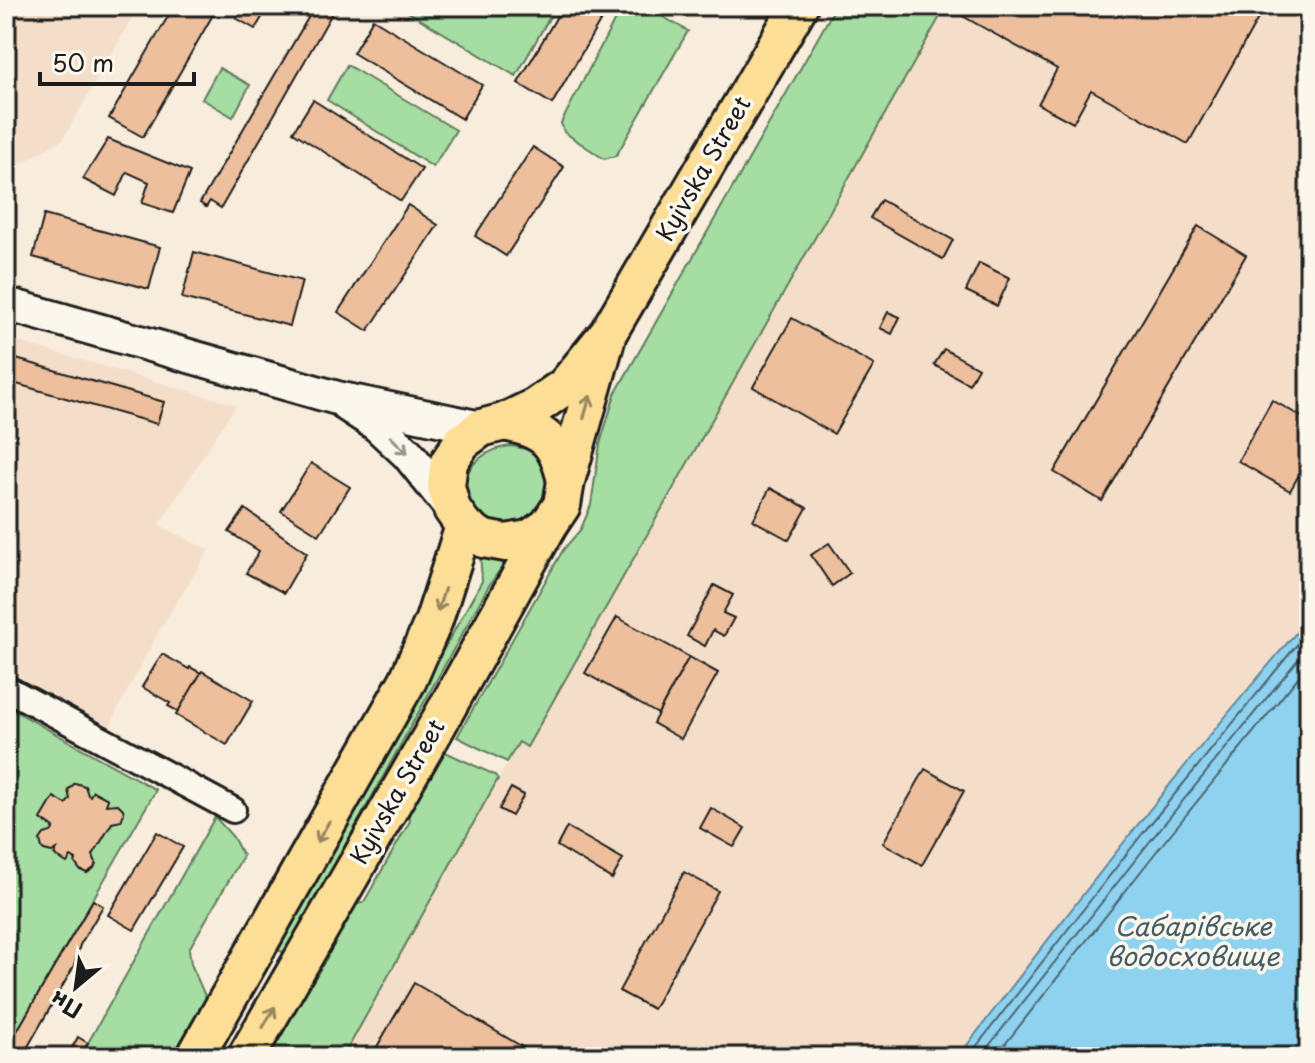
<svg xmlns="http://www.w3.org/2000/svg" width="1315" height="1063" font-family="'Playpen Sans',sans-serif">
  <rect width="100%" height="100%" fill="#f8ecdc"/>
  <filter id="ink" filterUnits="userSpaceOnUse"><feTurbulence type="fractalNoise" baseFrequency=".0125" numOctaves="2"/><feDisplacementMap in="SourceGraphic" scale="16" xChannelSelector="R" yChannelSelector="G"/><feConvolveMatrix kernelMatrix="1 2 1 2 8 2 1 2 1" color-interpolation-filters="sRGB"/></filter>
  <g filter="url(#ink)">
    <g fill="#f5dec9">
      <polygon points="6,6 139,6 63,139 6,172"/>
      <polygon points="946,6 1309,6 1309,618 1273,660 1136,828 958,1057 343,1057 519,742 527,746"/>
      <polygon points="6,338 236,405 159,525 209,550 159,631 117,710 105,741 95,755 6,706"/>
    </g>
    <g fill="#a5dda2" stroke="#607c5f" stroke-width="2">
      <polygon points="398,6 556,6 516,76"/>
      <polygon points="622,6 644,6 688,31 616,156 604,159 564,132 561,123"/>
      <polygon points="836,6 946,6 527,747 519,742 507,762 457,737 563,550 581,529 591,505 600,444 615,394"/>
      <polygon points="347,65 456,130 433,167 327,100"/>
      <polygon points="219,68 250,85 233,117 202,99"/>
      <path d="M 510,446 C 542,450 545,460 556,488 L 518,536 L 471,514 C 469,506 465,496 465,488 C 465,462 489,449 510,446 Z"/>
      <polygon points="480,553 508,558 488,587 287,950 282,952 278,950 278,945 482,581"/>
      <polygon points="6,706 156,790 6,1050"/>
      <polygon points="441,750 495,775 498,779 343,1057 265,1057 350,907 364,902 410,821 409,805"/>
      <polygon points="215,817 233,837 243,856 189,949 191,964 209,1005 180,1057 80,1057"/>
    </g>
    <path fill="#8ed2ef" stroke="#60899b" stroke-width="2" d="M 1309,618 L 1309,1057 L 958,1057 C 1071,909 1186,759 1309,618 Z"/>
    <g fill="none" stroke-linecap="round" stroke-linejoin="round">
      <g stroke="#4a6570" stroke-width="2">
        <polyline points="968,1057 1143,833 1309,630"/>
        <polyline points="980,1057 1151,840 1309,646"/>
        <polyline points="995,1057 1160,847 1309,664"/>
      </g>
    </g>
    <g fill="#edbf9d" stroke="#1c1c1c" stroke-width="2">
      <polygon points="174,6 218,6 143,137 109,118"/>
      <polygon points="243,6 269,6 255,29 236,18"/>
      <polygon points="315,6 331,6 335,8 221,208 210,201 206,207 200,203"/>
      <polygon points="563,6 609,6 552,104 518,83"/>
      <polygon points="964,6 1265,6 1188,144 1091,90 1073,123 1038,104 1057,69 959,14"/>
      <polygon points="373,19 482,85 462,119 353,53"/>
      <polygon points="313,100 422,169 401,201 293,132"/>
      <polygon points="108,139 190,172 173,213 142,203 149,182 127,172 116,196 83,179"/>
      <polygon points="533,147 564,167 506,256 475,236"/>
      <polygon points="881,200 953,240 943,259 870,218"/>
      <polygon points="408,205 438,225 368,331 338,312"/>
      <polygon points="44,215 160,247 149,289 33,257"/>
      <polygon points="1198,226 1246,255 1102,501 1054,472"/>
      <polygon points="194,252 302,281 290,326 182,298"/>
      <polygon points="979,263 1010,278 997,306 966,291"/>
      <polygon points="888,312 900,317 892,334 880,328"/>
      <polygon points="792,318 874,365 834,434 753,387"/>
      <polygon points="944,349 978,368 969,384 934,365"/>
      <polygon points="6,356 164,402 157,424 6,381"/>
      <polygon points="1272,400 1309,421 1309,457 1290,491 1238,461"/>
      <polygon points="311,463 350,487 319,535 281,511"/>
      <polygon points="770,488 807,508 789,540 753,520"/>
      <polygon points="245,509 307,553 284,593 246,573 259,551 229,532"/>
      <polygon points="829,543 850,573 832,586 811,555"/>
      <polygon points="714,585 733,595 723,613 734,618 724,636 713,630 705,646 687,636"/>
      <polygon points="617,617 689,657 658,714 585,673"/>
      <polygon points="162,654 189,669 190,667 201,673 179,712 168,706 170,703 142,687"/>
      <polygon points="689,657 718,673 681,739 653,723"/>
      <polygon points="202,671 253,701 227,745 176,715"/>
      <polygon points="925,769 964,791 922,865 883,843"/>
      <polygon points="75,783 85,786 88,795 90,796 93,791 108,799 106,805 118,804 123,809 124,813 121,821 112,823 93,855 96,863 94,868 87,873 80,870 75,863 76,860 71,857 67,863 54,855 57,849 52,852 44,850 42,848 40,840 44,834 51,832 54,828 41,819 54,797 66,804 70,799 68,790"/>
      <polygon points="511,788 524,795 512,816 499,809"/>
      <polygon points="711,808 745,828 734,847 700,828"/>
      <polygon points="567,827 623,859 612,879 557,846"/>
      <polygon points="157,832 183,847 134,930 108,915"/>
      <polygon points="684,872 718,891 653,1009 619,991"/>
      <polygon points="93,900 103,906 80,945 74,966 22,1057 6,1057 6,1050"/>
      <polygon points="414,983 526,1049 521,1057 371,1057"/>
      <polygon points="78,1037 88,1043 80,1057 67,1057"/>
    </g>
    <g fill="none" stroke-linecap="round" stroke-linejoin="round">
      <g stroke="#1c1c1c" stroke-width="30">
        <polyline id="street" points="6,688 233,810"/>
      </g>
      <g stroke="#1c1c1c" stroke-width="38">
        <g id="secondary">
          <polyline points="6,304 337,398 481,428"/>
          <polyline points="347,405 376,424 408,454 452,509"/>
        </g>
      </g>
      <g stroke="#1c1c1c" stroke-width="42">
        <g id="primary">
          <polyline points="608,333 566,481 562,505 548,526 529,539 506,543 484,539 464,526 452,509 446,486 449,462 462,442 481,428 504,422 535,407 565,386 608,333 799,6"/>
          <path d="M 504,422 C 544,429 557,441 566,481"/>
          <polyline points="195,1057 408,680 434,620 464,526"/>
          <polyline points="246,1057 433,733 548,526"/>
        </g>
      </g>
      <use href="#street" stroke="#fbf7ec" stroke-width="24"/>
      <use href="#secondary" stroke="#fbf7ec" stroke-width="32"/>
      <use href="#primary" stroke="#fdde96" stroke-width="36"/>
    </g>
    <defs><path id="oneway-shaft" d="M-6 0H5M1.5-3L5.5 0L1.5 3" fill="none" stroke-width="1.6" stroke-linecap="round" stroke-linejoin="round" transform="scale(2)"/></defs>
    <g stroke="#98875f">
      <use href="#oneway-shaft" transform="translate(587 407) rotate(-74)"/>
      <use href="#oneway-shaft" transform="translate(441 600) rotate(108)"/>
      <use href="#oneway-shaft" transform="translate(323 832) rotate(120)"/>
      <use href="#oneway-shaft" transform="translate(269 1017) rotate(-60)"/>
    </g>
    <use stroke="#97948e" href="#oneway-shaft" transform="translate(399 445) rotate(44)"/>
  </g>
  <g text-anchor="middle" stroke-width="7" stroke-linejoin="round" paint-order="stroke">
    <g font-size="24" fill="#1c1c1c" stroke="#fbf7ec">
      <text transform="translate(704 169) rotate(-60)" y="8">Kyivska Street</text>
      <text transform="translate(398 792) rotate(-60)" y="8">Kyivska Street</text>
    </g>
    <g font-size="26" font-style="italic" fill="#445c66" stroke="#fbf7ec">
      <text x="1193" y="936">Сабарівське<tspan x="1193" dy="30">водосховище</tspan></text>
    </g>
  </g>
  <rect width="1315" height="1063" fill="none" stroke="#fbf7ec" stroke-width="32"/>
  <rect x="16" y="16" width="1283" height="1031" fill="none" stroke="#1c1c1c" stroke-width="3" filter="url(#ink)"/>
  <g transform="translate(76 987) rotate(209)" stroke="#fbf7ec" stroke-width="6" paint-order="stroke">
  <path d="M0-6L14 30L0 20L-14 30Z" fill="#1c1c1c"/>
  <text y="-12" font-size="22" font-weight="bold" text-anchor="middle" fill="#1c1c1c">Пн</text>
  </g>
  <path d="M40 72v12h154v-12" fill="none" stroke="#1c1c1c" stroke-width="4"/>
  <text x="52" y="72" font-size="24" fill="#1c1c1c" stroke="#fbf7ec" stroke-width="6" paint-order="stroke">50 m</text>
</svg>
